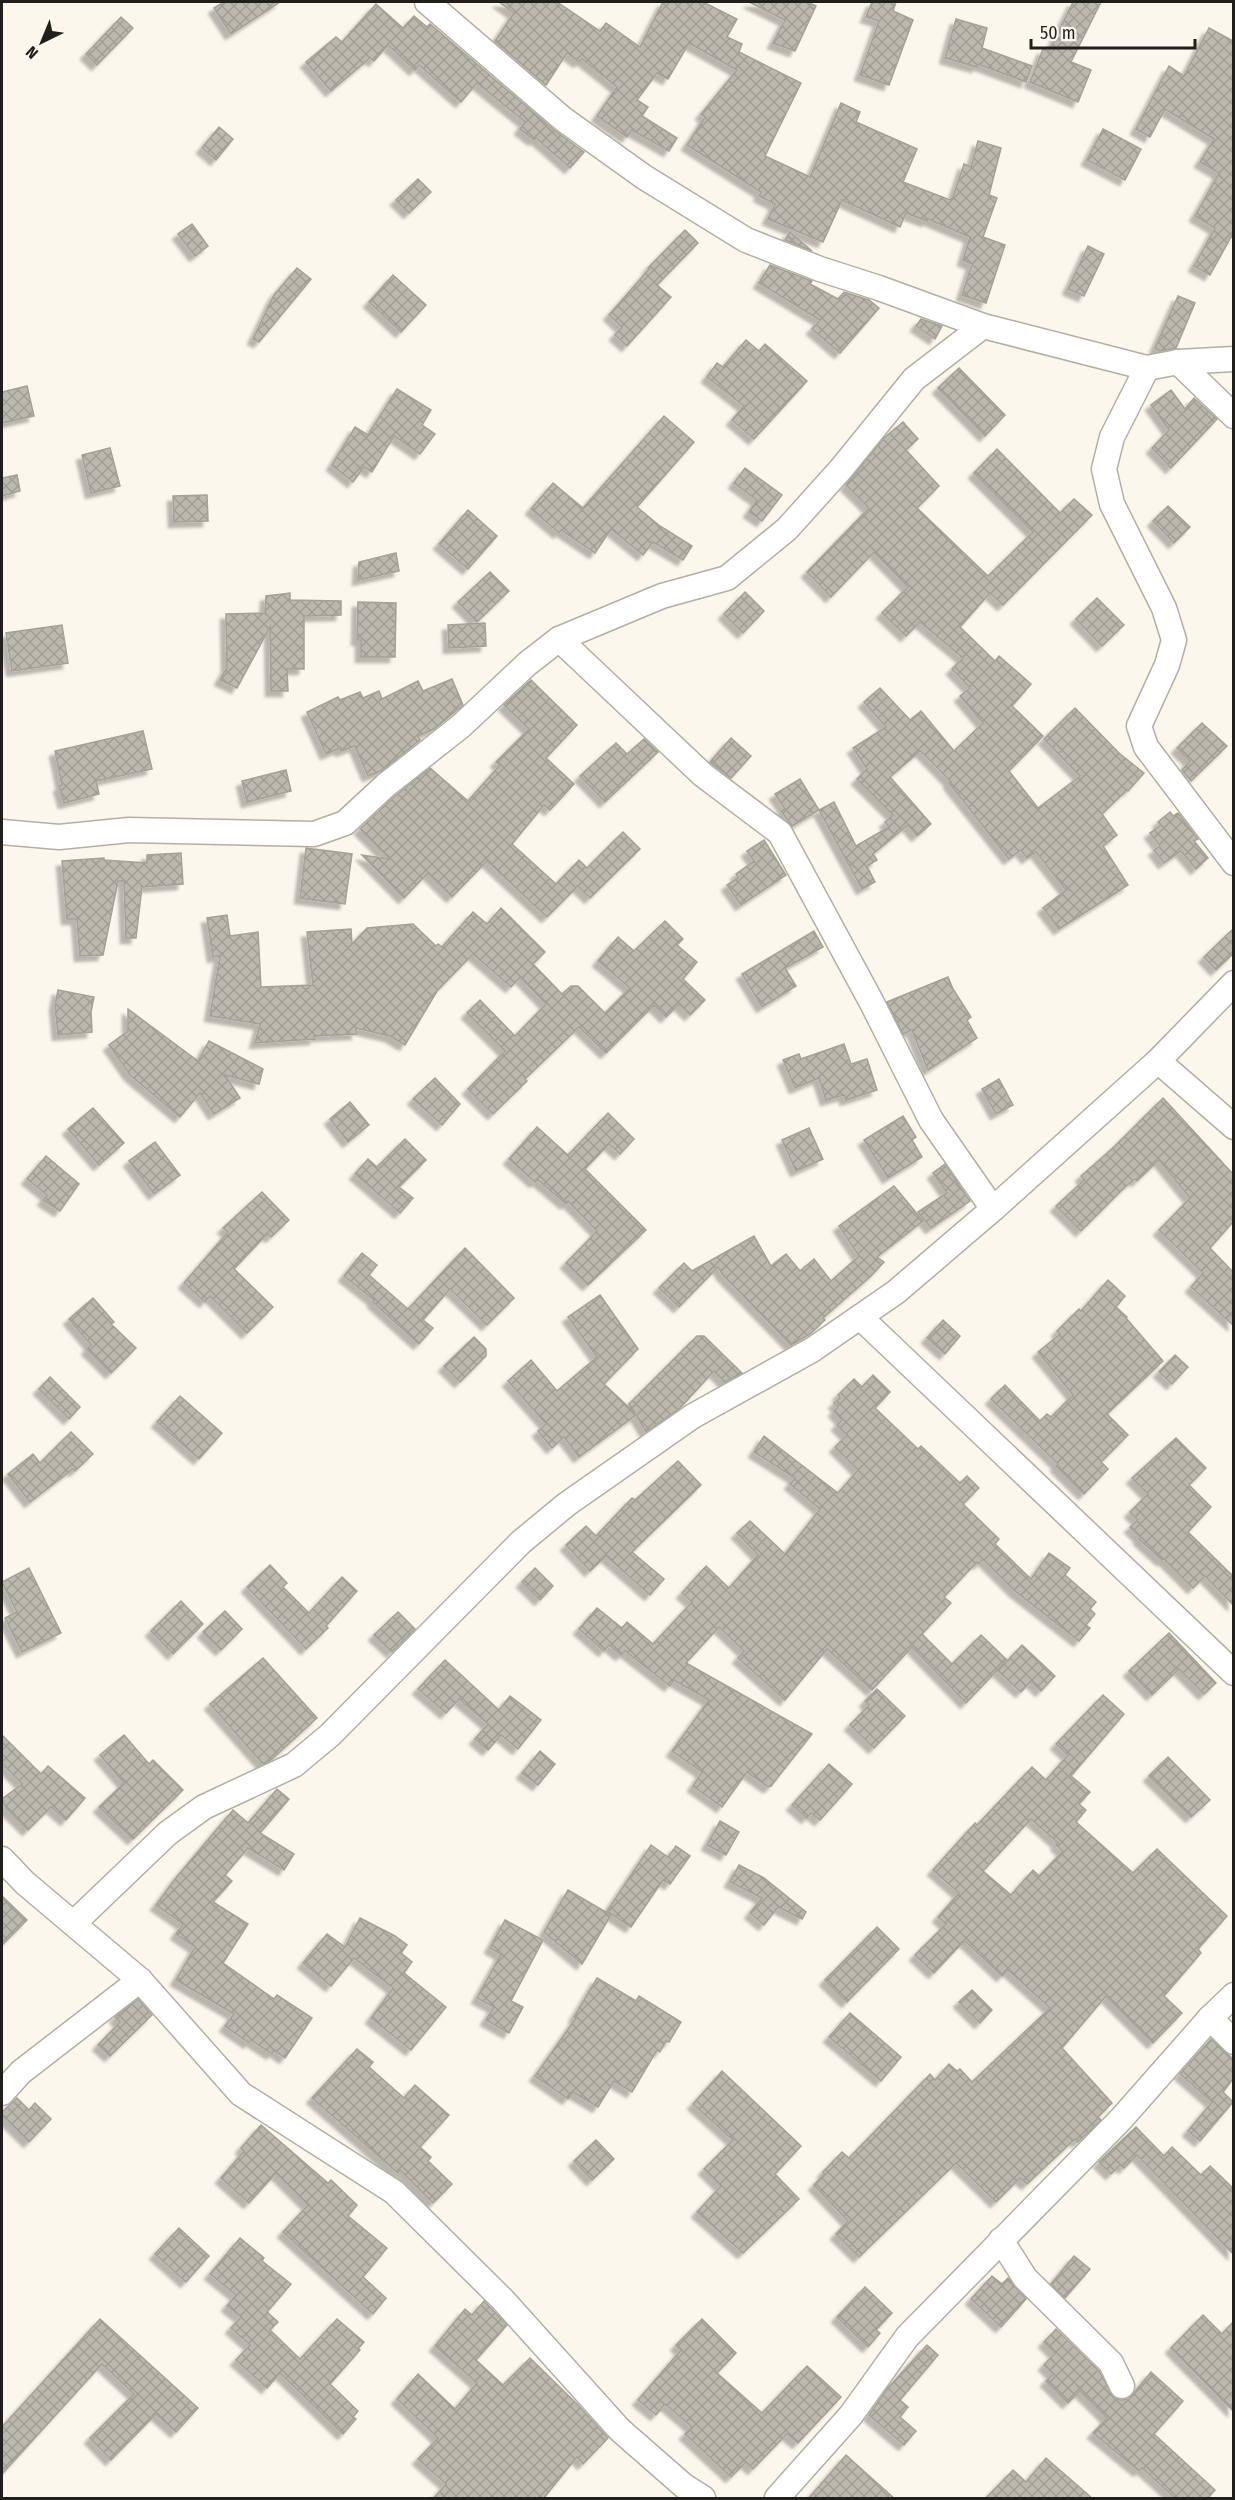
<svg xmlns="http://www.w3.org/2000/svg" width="1235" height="2500" font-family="'Fira Sans Condensed',sans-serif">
  <defs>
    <pattern id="building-cross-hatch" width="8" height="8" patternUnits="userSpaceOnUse" patternTransform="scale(1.5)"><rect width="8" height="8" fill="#bbb8ad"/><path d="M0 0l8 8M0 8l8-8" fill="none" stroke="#a09e94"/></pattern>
    <filter id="shadow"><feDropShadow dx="-5.5" dy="5.5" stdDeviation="1.5" flood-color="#0004"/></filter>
  </defs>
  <rect width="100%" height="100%" fill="#fbf7ed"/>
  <g fill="url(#building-cross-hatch)" stroke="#a4a197" stroke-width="1.5" fill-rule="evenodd" filter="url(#shadow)">
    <polygon points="224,2 280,2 231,34 214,8"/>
    <polygon points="499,2 557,2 600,31 606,23 640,47 663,2 703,2 737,19 727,37 742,44 739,52 801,83 765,156 810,177 841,103 860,112 856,122 917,149 903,182 950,200 953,197 964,164 971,167 978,141 1001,148 989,195 997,198 983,237 1005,245 986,303 962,295 972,264 963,260 970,237 928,219 927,221 906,213 900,227 842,200 823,242 768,219 775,204 759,196 761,192 687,145 705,117 701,114 737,70 689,43 668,79 657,73 637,100 648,107 642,116 677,138 669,151 632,130 627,137 597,116 617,87 582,59 579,62 567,53 546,85 495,41 514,13"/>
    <polygon points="749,2 807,2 816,6 795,51 773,43 785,20"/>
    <polygon points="872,2 896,2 893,11 913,20 889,85 860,75 879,21 866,17"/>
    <polygon points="1073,2 1101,2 1071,62 1091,70 1078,102 1030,82 1043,49 1049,51"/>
    <polygon points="376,4 403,28 414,16 427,27 430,24 554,130 584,152 570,168 536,138 534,140 520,129 525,122 477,83 461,102 419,65 415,70 388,45 374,61 370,58 331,91 306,62 336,37 342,42"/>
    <polygon points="121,17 133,28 97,65 86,54"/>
    <polygon points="956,19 987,28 982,48 1032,66 1026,82 978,64 977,67 945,58"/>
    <polygon points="1209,28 1233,41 1233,238 1231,237 1210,275 1194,266 1215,228 1195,216 1219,173 1200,162 1214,139 1165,109 1150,137 1136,129 1169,66 1184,76"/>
    <polygon points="219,127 233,139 216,160 202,148"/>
    <polygon points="1103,129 1141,149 1125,180 1087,160"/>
    <polygon points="418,179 431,192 409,213 396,200"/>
    <polygon points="192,224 208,246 195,256 178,234"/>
    <polygon points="685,230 698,243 657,285 671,297 627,346 615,335 622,327 609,315 649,269 648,268"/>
    <polygon points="790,232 812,251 785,240"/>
    <polygon points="1088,246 1104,254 1084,296 1068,289"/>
    <polygon points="770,265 812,281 810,284 838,299 844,292 869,300 879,308 840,353 812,329 820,320 759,283"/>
    <polygon points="297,268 311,279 259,342 253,339 274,295"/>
    <polygon points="393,275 426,305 401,332 369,302"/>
    <polygon points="1178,296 1195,303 1176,348 1160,351 1155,348"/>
    <polygon points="921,319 942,326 935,339 916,326"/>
    <polygon points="746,340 759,351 765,344 807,381 754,439 732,420 744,406 707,377 717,363 723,367"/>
    <polygon points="959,368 1005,415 985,436 938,388"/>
    <polygon points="27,386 34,416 2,423 2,392"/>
    <polygon points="397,389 431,410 422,425 435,434 420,454 394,436 372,472 364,467 353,482 332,465 355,427 368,435"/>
    <polygon points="1171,390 1185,409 1194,398 1217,419 1171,468 1152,448 1169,430 1151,405"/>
    <polygon points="664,416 694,442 637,507 660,526 692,546 683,560 653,542 643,555 611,529 595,553 561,530 559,533 531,509 553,483 583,508"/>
    <polygon points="903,422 918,439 906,450 939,486 917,508 988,576 1033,532 974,473 997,449 1060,513 1074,499 1092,515 1003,605 990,593 960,627 995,661 999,656 1031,684 1012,706 1043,736 1009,771 1038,808 1080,776 1044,739 1075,708 1120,754 1144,773 1128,791 1127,790 1102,814 1117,835 1103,846 1128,885 1059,929 1043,908 1066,890 1036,852 1027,858 1021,850 1009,859 949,783 951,782 923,753 920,751 890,777 931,824 917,836 908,825 873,854 877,860 867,866 875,882 862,889 819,810 834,802 856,846 889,827 885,822 893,815 857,779 867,769 853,748 886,727 864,702 880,688 910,720 921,711 954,751 983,723 960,696 970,688 952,669 963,658 920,622 906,636 882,613 908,587 874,552 831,597 807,572 869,508 846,485 884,438"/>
    <polygon points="110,448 120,486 91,493 82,455"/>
    <polygon points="745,468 782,495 762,521 749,512 757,500 734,483"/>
    <polygon points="17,475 20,491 2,496 2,478"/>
    <polygon points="207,495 208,521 174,522 173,496"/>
    <polygon points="1168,506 1190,527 1174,543 1153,521"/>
    <polygon points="468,510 497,536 468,569 439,544"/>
    <polygon points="396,553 399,571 358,580 359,562"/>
    <polygon points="490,572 509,591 477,622 458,602"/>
    <polygon points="745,592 764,611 743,633 724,614"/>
    <polygon points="290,593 290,600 341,601 341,615 304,616 304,669 287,669 288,691 271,691 270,627 237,688 220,680 227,667 226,614 265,613 266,596"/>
    <polygon points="1097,598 1124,625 1102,646 1076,619"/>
    <polygon points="358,602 396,603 395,657 361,657 361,640 357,640"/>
    <polygon points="485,623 486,646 449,648 448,625"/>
    <polygon points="62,625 68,663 12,671 6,633"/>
    <polygon points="452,679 463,705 434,729 418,736 420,740 381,771 368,776 355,746 341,751 340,748 326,754 307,712 338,697 340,700 360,692 363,698 379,691 382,699 418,681 423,691"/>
    <polygon points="531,680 577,725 546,758 574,784 550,810 544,805 512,844 556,884 579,860 587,868 623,832 640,849 590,898 578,886 547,917 487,861 452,897 428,873 404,898 362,855 390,859 360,829 395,796 430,768 468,801 500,765 496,762 529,729 504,705"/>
    <polygon points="1202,723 1227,746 1191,781 1182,770 1190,761 1177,748"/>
    <polygon points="143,731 152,769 96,781 99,794 64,803 59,786 62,785 55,751"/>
    <polygon points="731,738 751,756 731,778 710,762"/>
    <polygon points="644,739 658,752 605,802 580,776 616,743 627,754"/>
    <polygon points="286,770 291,791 247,802 242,781"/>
    <polygon points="800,779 819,810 792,826 781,811 785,809 775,794"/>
    <polygon points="1170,812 1173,816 1178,813 1198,839 1194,841 1208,858 1196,869 1181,851 1164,863 1154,850 1160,846 1150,833 1161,825 1158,822"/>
    <polygon points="764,840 786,875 741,905 727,885 738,878 736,874 754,861 747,851"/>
    <polygon points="306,848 352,854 345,904 300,898"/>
    <polygon points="181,853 183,884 142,887 136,938 126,938 124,881 118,881 103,955 80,956 77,919 67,919 62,861 104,858 104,860 147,863 147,855"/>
    <polygon points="501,908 545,952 533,964 562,994 571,986 578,986 605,1013 630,988 598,961 618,937 634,951 665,921 683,939 677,945 697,962 683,979 705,1000 690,1015 679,1004 666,1017 654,1005 606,1053 579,1027 525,1079 527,1081 493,1114 468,1089 505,1051 467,1013 480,1000 515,1036 546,1004 520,977 511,987 473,954 437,991 405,1045 390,1036 356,1028 357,1034 314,1036 315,1039 255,1043 260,1024 210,1016 220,956 213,957 207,918 227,915 230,936 258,932 261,987 313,985 307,932 351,929 352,944 367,928 413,924 436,946 438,944 442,947 473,912 487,924"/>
    <polygon points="1233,929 1233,954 1216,970 1204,957"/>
    <polygon points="814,931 823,947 785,968 796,986 762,1007 742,974"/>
    <polygon points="948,977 953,989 971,1017 967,1020 977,1038 928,1070 912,1030 903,1034 887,1002"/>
    <polygon points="58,990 94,997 91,1012 92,1032 58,1035 55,1005"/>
    <polygon points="128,1009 198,1061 209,1041 263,1069 259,1084 225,1075 240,1098 214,1114 200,1093 180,1117 130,1075 109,1045 128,1031"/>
    <polygon points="844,1044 851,1064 867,1059 877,1090 846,1100 844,1095 826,1100 819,1078 795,1088 783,1060 799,1054 801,1059"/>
    <polygon points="435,1078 460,1104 442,1125 413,1099"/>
    <polygon points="999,1079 1013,1105 996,1114 982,1089"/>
    <polygon points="1163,1098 1233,1174 1233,1222 1210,1248 1233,1272 1233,1325 1191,1287 1203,1273 1159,1230 1190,1198 1159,1160 1137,1181 1135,1179 1125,1187 1081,1231 1056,1206 1084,1180 1081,1176 1115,1146"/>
    <polygon points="350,1102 369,1125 348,1142 330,1119"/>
    <polygon points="93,1108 124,1143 99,1165 68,1129"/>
    <polygon points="608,1113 634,1139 620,1154 609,1144 585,1169 646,1230 588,1285 566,1263 597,1231 568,1201 566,1204 538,1180 535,1182 509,1159 537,1127 568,1155"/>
    <polygon points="903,1116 916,1137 912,1140 922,1157 888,1178 864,1140"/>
    <polygon points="809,1128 823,1159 796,1171 782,1140"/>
    <polygon points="405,1139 426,1160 399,1187 413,1198 400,1213 355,1174 368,1159 377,1167"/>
    <polygon points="155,1142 180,1175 154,1194 129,1161"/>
    <polygon points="46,1156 79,1184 60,1211 43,1200 47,1195 27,1179"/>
    <polygon points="945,1164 970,1201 931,1228 918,1212 947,1193 933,1173"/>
    <polygon points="894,1186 923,1221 877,1257 884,1262 871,1276 823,1318 825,1320 810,1334 791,1345 723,1275 718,1267 679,1307 659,1288 684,1263 692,1271 754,1236 771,1266 786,1254 800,1271 814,1259 831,1281 859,1256 839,1226"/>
    <polygon points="262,1192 289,1220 271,1237 267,1234 234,1269 273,1307 247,1333 210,1296 205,1302 184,1283 228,1232 223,1228"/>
    <polygon points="465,1248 514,1298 487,1325 450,1289 423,1320 433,1328 419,1344 373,1302 374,1300 344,1276 362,1253 377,1265 369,1275 408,1309"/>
    <polygon points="1108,1280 1125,1296 1116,1307 1127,1317 1126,1318 1163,1361 1107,1414 1128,1435 1101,1462 1108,1469 1084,1494 1056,1466 1058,1464 991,1399 1005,1385 1040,1421 1047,1414 1051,1417 1073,1395 1038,1352 1060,1334 1057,1331 1079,1309 1081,1311"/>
    <polygon points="600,1295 638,1349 604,1384 635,1413 629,1404 697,1336 704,1336 742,1373 725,1382 714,1371 680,1408 646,1432 636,1415 579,1457 564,1437 552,1448 538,1431 546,1424 508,1381 531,1360 557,1391 597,1357 568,1317"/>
    <polygon points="93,1298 114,1322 111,1324 136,1348 111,1373 87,1349 91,1345 69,1319"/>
    <polygon points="943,1320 960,1336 945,1354 927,1338"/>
    <polygon points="474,1337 486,1349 486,1356 460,1382 444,1366"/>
    <polygon points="1175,1355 1188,1367 1172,1384 1159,1372"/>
    <polygon points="873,1375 890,1392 875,1408 918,1449 921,1446 960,1483 967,1476 979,1488 963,1504 999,1539 995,1544 1031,1579 1049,1553 1070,1568 1065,1575 1096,1602 1090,1609 1095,1614 1086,1625 1090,1628 1079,1641 1015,1591 983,1559 979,1564 977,1562 944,1597 951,1603 922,1634 952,1664 981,1635 1007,1660 966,1703 912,1647 872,1690 827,1649 785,1700 738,1658 744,1651 719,1627 686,1663 812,1734 771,1786 768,1787 747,1772 722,1807 693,1786 702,1772 672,1751 709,1700 674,1680 670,1686 625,1651 621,1655 609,1645 604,1651 579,1629 597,1608 622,1628 627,1622 653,1644 692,1602 682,1593 706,1566 729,1588 758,1555 737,1533 750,1521 785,1554 820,1509 790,1484 795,1478 754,1452 764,1436 838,1493 858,1470 835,1447 847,1435 837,1425 842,1420 834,1411 838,1407 834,1403 840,1398 838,1395 854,1379 862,1387"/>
    <polygon points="50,1377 80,1407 69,1419 39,1389"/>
    <polygon points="180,1396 222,1433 199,1459 157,1422"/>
    <polygon points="71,1432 93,1454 75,1471 73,1469 30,1502 8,1474 33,1454 40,1463"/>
    <polygon points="1176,1438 1206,1468 1189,1485 1211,1507 1188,1532 1233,1576 1233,1605 1205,1576 1193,1588 1164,1559 1162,1560 1139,1539 1140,1537 1130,1527 1138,1520 1130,1512 1148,1494 1132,1478"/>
    <polygon points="678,1461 701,1485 632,1552 664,1579 650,1595 606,1556 590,1571 566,1545 586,1526 596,1536 632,1498 635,1500"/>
    <polygon points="270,1565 287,1583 283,1587 309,1613 342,1577 357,1591 326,1626 328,1628 306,1649 247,1587"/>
    <polygon points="29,1568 61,1633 22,1652 5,1618 17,1612 2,1582"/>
    <polygon points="535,1568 553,1586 540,1600 522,1582"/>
    <polygon points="181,1601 203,1624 173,1654 151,1631"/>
    <polygon points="225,1611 242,1629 221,1650 203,1632"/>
    <polygon points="398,1612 415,1629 392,1652 374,1635"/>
    <polygon points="1169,1633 1216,1683 1204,1694 1179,1669 1152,1695 1129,1671"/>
    <polygon points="1022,1645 1055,1676 1041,1691 1031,1681 1021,1692 998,1671"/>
    <polygon points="263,1658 317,1718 271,1760 263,1764 210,1704"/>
    <polygon points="445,1660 499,1710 510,1696 541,1720 518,1749 501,1735 488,1750 475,1739 488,1724 459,1699 446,1713 418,1689"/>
    <polygon points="877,1689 905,1716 874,1748 850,1725 869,1705 865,1701"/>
    <path d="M 1103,1695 L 1124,1714 L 1071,1776 L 1090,1792 L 1079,1804 L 1086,1810 L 1076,1822 L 1133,1873 L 1157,1849 L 1227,1916 L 1198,1949 L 1201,1953 L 1164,1996 L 1182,2013 L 1153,2043 L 1106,1996 L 1062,2048 L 1112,2103 L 1098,2117 L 1101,2120 L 1078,2142 L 1075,2139 L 1027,2184 L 1020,2178 L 996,2202 L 956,2163 L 859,2257 L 836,2234 L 848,2221 L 814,2185 L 824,2174 L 823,2172 L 842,2152 L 849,2158 L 930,2074 L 935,2080 L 949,2064 L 957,2071 L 960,2069 L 972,2082 L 1050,2008 L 1008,1970 L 1002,1976 L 966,1942 L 963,1942 L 934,1973 L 915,1955 L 946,1924 L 938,1917 L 959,1893 L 933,1870 L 975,1823 L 977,1825 L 1032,1767 L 1046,1780 L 1068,1755 L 1056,1744 ZM 1031,1819 L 1058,1843 L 1056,1845 L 1063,1851 L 1039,1876 L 1033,1870 L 1011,1895 L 983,1871 Z"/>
    <polygon points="2,1735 41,1774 48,1766 85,1798 66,1820 51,1807 28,1830 6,1808 2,1799 22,1784 2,1763"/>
    <polygon points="124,1735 149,1764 153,1760 183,1790 133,1839 99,1807 124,1783 100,1755"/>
    <polygon points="540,1751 555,1764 538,1785 522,1773"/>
    <polygon points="1168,1757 1210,1800 1191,1817 1149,1776"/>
    <polygon points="829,1764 852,1784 820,1820 811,1813 807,1818 792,1805"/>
    <polygon points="277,1789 289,1799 260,1833 294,1854 284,1870 248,1848 225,1875 232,1881 213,1902 248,1924 223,1963 274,1999 277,1995 312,2018 285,2058 274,2050 272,2054 251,2040 249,2043 225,2026 234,2014 176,1980 195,1947 176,1934 183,1924 156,1905 175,1879 233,1810 248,1823"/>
    <polygon points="720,1821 739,1832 726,1855 707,1845"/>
    <polygon points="651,1845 668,1857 676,1846 690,1856 670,1884 663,1880 631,1927 607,1911"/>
    <polygon points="739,1865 764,1878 806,1912 802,1919 778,1907 764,1925 750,1913 762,1898 730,1882"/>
    <polygon points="568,1890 611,1915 582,1964 544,1932"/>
    <polygon points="2,1896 27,1920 2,1945"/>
    <polygon points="360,1918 395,1936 407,1945 401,1953 412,1962 404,1973 446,2007 411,2050 371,2018 393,1988 354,1958 331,1986 303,1963 327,1934 345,1947"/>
    <polygon points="505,1920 543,1940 511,2001 523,2007 509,2033 486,2020 494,2007 477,1998 501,1954 490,1948"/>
    <polygon points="877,1927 899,1949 847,2002 825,1980"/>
    <polygon points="597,1978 636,2001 639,1996 681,2022 669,2042 666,2041 660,2052 657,2050 632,2092 614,2081 598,2107 573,2092 568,2099 535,2076 576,2018 574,2017"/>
    <polygon points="972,1990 992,2010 980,2023 959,2002"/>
    <polygon points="138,1999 152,2015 110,2056 98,2045 120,2022 115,2017"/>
    <polygon points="850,2013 901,2057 881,2081 829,2037"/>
    <polygon points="1211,2039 1233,2059 1233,2079 1223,2092 1233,2102 1200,2141 1188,2131 1212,2102 1180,2074"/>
    <polygon points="357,2049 373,2062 369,2067 404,2098 415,2085 449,2115 420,2147 431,2157 428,2161 452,2184 433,2203 400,2170 398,2173 312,2098"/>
    <polygon points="722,2071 801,2146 775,2174 799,2199 743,2253 697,2212 721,2186 704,2169 733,2140 693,2104"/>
    <polygon points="17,2098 29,2110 35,2103 51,2119 29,2142 2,2115 2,2112"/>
    <polygon points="261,2125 328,2183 331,2180 357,2205 348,2216 387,2248 363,2277 386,2298 373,2314 283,2232 308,2205 276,2173 249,2203 221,2178 244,2151 241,2148"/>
    <polygon points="1136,2127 1164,2156 1172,2147 1201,2175 1210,2166 1233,2188 1233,2254 1137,2155 1124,2168 1120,2165 1111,2174 1099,2162"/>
    <polygon points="596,2140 614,2159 592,2180 574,2161"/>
    <polygon points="179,2228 209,2256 186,2282 155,2254"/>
    <polygon points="240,2238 264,2258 262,2261 291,2284 267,2312 278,2322 270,2330 300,2359 337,2319 364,2342 358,2349 360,2350 330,2384 358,2411 353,2417 356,2419 343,2434 280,2373 267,2388 236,2360 250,2345 231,2328 241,2317 227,2306 236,2295 210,2274"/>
    <polygon points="1074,2256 1090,2269 1065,2298 1051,2284"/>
    <polygon points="992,2276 1002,2284 1008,2278 1026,2299 1001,2327 971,2299"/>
    <polygon points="865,2287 892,2313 876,2330 880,2333 868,2347 837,2317"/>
    <polygon points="484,2301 507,2325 476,2360 503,2385 530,2358 578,2405 608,2438 583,2464 577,2457 543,2499 433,2499 446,2484 418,2459 438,2438 397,2399 418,2374 455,2409 477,2383 435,2346 465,2309 472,2315"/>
    <polygon points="1203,2315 1222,2334 1233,2322 1233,2411 1171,2348"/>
    <polygon points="100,2319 198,2408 176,2432 156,2414 111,2460 90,2438 134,2394 102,2364 2,2474 2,2427"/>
    <polygon points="702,2319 736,2353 717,2373 762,2413 807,2366 841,2397 798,2443 787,2434 753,2469 746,2462 731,2477 685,2434 692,2427 665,2404 656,2415 638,2400 681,2350 676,2345"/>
    <polygon points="1056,2329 1099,2371 1114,2398 1121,2400 1129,2399 1151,2372 1183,2401 1154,2434 1215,2490 1207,2499 1176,2499 1142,2468 1139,2471 1093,2433 1107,2418 1080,2391 1068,2403 1046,2381 1053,2374 1044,2365 1055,2353 1044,2342"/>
    <polygon points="927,2345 938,2355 900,2400 908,2407 900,2417 916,2431 904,2445 869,2415 887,2389"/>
    <polygon points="846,2455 867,2474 895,2499 808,2499"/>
    <polygon points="1046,2458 1093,2499 985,2499 1013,2470 1026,2482"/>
  </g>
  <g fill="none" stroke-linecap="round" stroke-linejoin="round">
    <g stroke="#b3afa5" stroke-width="27">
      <g id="street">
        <polyline points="427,2 563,119 644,177 746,240 820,269 879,288 983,326"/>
        <polyline points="1178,362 1234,416"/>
        <polyline points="1147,368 1112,437 1104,469 1112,504 1164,608 1174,640 1167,665 1139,726 1146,747 1234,863"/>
        <polyline points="559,639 703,775 780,833 872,1003 931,1120 993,1209"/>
        <polyline points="2,832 59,837 129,830 314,834 345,823 386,785 461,726 527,664 559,639 662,596 727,578 787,529 841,469 914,379 983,326 1147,368 1178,362 1234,359"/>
        <polyline points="1158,1061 1234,1127"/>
        <polyline points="860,1317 1234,1673"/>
        <polyline points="2,1859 25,1883 140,1980 241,2094 394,2192 503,2300 620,2430 684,2486 703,2498"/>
        <polyline points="75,1922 168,1833 204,1807 294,1765 330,1735 521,1542 567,1504 693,1416 812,1350 896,1292 993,1209 1158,1061 1234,983"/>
        <polyline points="1210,2018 1234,2042"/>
        <polyline points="2,2093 21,2072 140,1980"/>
        <polyline points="1001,2240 1025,2278 1111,2363 1122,2386"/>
        <polyline points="777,2498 851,2415 907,2337 1122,2118 1210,2018 1234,1995"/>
      </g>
    </g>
    <use href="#street" stroke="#fff" stroke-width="24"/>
  </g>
  <rect width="1235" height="2500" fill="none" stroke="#211f1b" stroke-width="6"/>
  <g transform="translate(42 42) rotate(223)" stroke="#fbf7ed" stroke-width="4.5" paint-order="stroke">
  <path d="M0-4.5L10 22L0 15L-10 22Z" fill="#211f1b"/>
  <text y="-9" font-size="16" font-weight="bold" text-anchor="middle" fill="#211f1b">N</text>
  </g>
  <path d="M1031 39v9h164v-9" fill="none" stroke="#211f1b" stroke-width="3"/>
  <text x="1040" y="39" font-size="18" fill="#211f1b" stroke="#fbf7ed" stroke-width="4.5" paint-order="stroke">50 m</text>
</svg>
